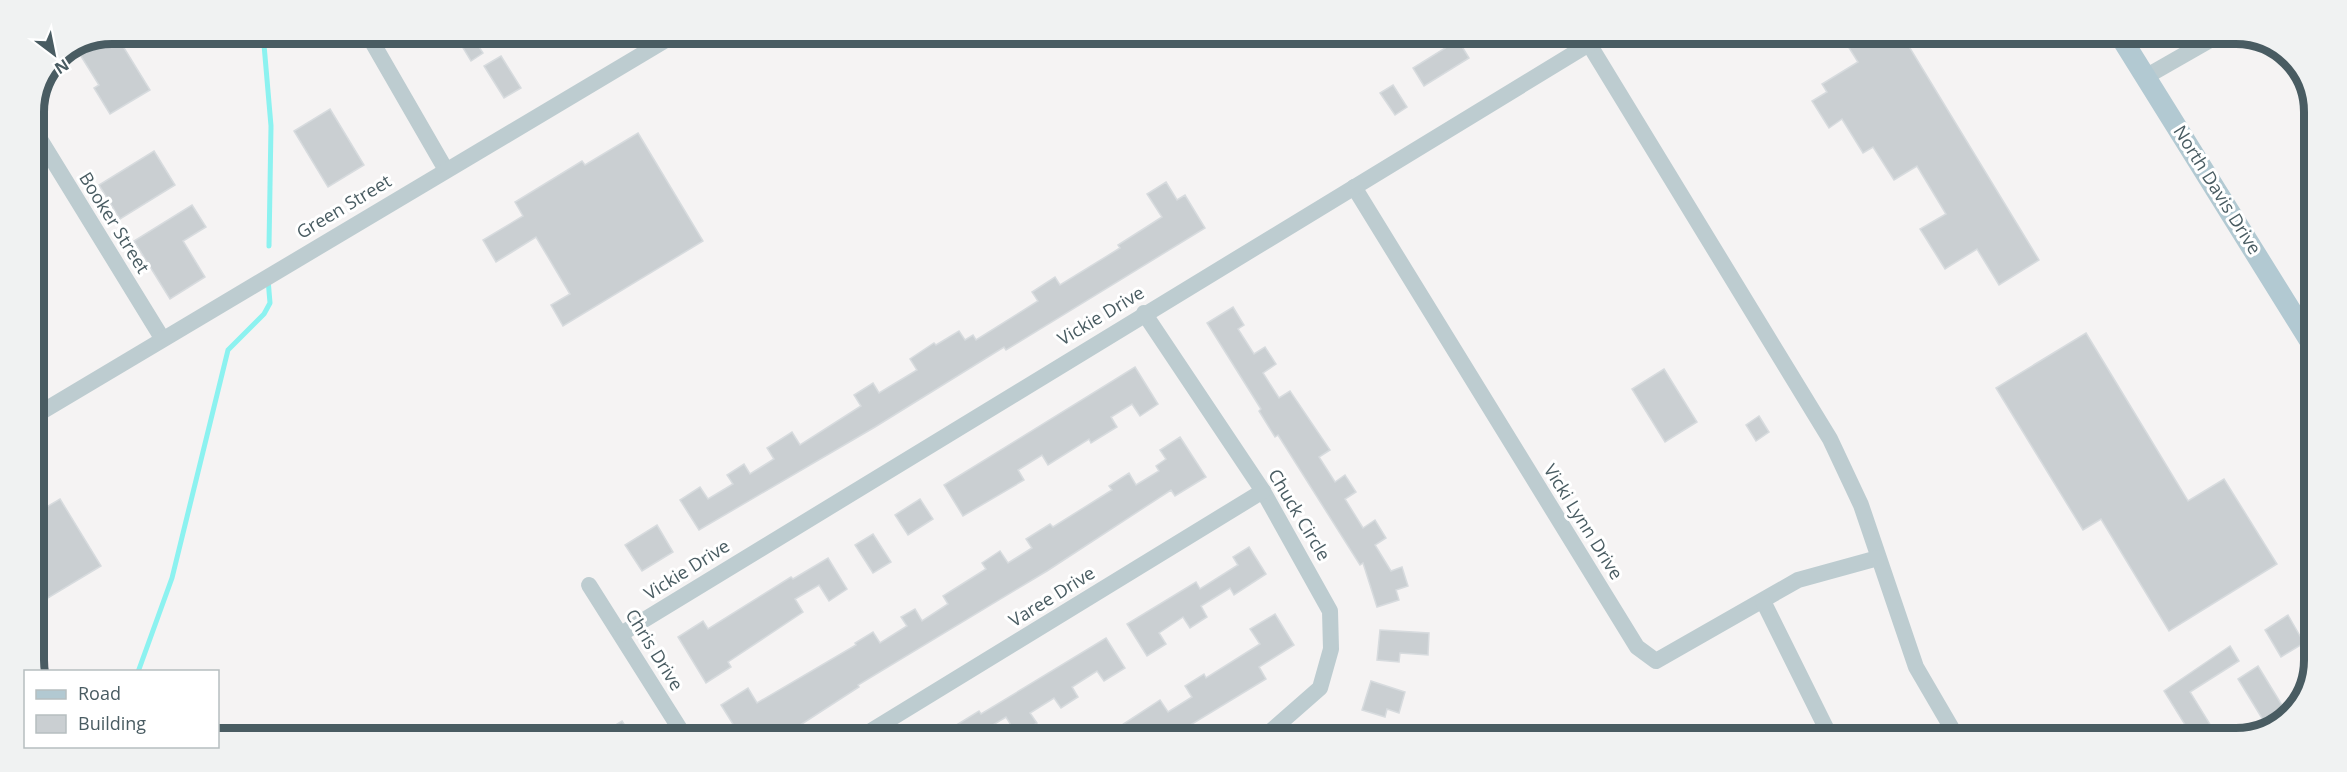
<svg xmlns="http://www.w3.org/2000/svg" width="2347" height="772" font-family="'Open Sans',sans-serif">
  <rect width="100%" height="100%" fill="#f5f3f3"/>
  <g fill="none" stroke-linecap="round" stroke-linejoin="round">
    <g stroke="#8cf2f0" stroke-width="5">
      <polyline points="263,33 271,126 269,246"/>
      <polyline points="138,672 172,578 228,350 264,314 270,303 268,279"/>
    </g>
  </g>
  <g fill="#cacfd2" stroke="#d7dbde" stroke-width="1.5">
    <polygon points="454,33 470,33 483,53 471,61"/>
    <polygon points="116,35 150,90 110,114 94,88 99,85 76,48 101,38 104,42"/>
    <polygon points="1841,35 1902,35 2039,260 1999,285 1977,249 1945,269 1920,229 1946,214 1917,166 1894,180 1873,147 1863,153 1842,119 1829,128 1812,101 1827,92 1822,84 1858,62"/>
    <polygon points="1458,40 1469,58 1424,86 1413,68"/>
    <polygon points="501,56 521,88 504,98 484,66"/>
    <polygon points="1393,85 1407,107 1395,115 1380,93"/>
    <polygon points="330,109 364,165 328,187 294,131"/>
    <polygon points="638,133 703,241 563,326 551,305 570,294 536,237 496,262 483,240 523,216 515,202 582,161 585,165"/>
    <polygon points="154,151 175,185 120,219 99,185"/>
    <polygon points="1166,182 1177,200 1185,195 1205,228 1006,350 1004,347 875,427 699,530 680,500 700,487 708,499 733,484 727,475 744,464 750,474 774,459 767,448 792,432 800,445 861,406 854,395 873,383 879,393 917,370 910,359 934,343 936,345 959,331 965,340 973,335 976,340 1038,301 1032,292 1055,277 1060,285 1120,248 1118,245 1162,217 1147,194"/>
    <polygon points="192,205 206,227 183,241 205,277 170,299 134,241"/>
    <polygon points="1233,307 1244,325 1238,329 1254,354 1265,347 1276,364 1263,373 1279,398 1290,391 1330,450 1319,457 1335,482 1345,475 1356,492 1345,499 1363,528 1375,520 1386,538 1375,545 1391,571 1402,567 1408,586 1396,590 1399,600 1377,607 1363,563 1360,565 1278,435 1275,437 1259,411 1261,409 1207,323"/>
    <polygon points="2086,333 2188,501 2224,479 2277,564 2169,631 2101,519 2083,530 1996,388"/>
    <polygon points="1135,367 1158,404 1140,416 1132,404 1111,417 1117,427 1091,443 1089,439 1048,465 1042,455 1018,470 1024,480 963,516 944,485"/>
    <polygon points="1664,369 1697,422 1665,442 1632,389"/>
    <polygon points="1759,416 1769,432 1756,441 1746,425"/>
    <polygon points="1180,437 1206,477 1175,496 1171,490 1047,571 858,685 859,687 791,731 778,737 741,737 721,705 748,688 757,703 856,645 855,643 873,632 880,643 907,626 901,617 915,609 922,621 948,604 943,596 986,569 982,563 1000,551 1008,563 1032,548 1026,539 1050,524 1053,527 1112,490 1109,486 1129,473 1136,485 1159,471 1156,466 1166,459 1160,450"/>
    <polygon points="60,499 101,566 33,607 33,515"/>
    <polygon points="920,499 933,519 908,535 895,515"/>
    <polygon points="657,525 673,552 642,571 625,545"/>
    <polygon points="873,534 891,562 873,573 855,545"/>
    <polygon points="1249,547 1266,574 1234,595 1230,588 1201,606 1207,617 1190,628 1183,617 1159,633 1166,644 1147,656 1127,624 1196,582 1200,589 1238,565 1233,557"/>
    <polygon points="828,558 847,589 829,601 819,585 795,599 803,612 728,662 731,667 706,683 678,637 703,621 708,629 791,577 793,579"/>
    <polygon points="1275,614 1294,645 1259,667 1266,679 1169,738 1102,738 1160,700 1168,712 1192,697 1185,686 1204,674 1206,678 1260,644 1250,629"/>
    <polygon points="2288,615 2304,643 2281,657 2265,630"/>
    <polygon points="1380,630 1429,633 1428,655 1400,653 1399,662 1377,660"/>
    <polygon points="1106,638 1125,668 1104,681 1097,671 1072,687 1078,697 1061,708 1054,698 1030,713 1037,723 1017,735 1006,717 973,737 937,737 979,711 981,714"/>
    <polygon points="2230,646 2239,661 2190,692 2219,739 2194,739 2164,691"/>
    <polygon points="2258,666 2288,715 2283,722 2268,728 2238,679"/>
    <polygon points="1371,681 1405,692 1399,713 1387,709 1385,717 1362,710"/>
    <polygon points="622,721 632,737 596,737"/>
  </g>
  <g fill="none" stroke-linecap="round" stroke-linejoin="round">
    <g stroke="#bdccd0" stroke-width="16">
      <polyline points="367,33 446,170"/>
      <polyline points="1589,44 1830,439 1861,505 1916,667 1958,739"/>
      <polyline points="2147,76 2217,36"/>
      <polyline points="33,128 162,338"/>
      <polyline points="1354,187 1637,647 1656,661 1798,580 1878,558"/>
      <polyline points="1144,313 1263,491 1330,611 1331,649 1320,688 1263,738"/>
      <polyline points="33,417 676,34"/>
      <polyline points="589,585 685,737"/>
      <polyline points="1763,601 1831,738"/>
      <polyline points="621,634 1604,35"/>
      <polyline points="861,737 1263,491"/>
    </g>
    <polyline stroke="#b2c9d2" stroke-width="21" points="2120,36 2313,346"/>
  </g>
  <g text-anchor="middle" stroke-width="6" stroke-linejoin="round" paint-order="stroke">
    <g font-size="18" fill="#495c62" stroke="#fff">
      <text transform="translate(2217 190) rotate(58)" y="6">North Davis Drive</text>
      <text transform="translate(344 207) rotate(-31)" y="6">Green Street</text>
      <text transform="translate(114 223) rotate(58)" y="6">Booker Street</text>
      <text transform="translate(1101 316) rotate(-31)" y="6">Vickie Drive</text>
      <text transform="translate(1299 515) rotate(59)" y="6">Chuck Circle</text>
      <text transform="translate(1583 522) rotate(58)" y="6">Vicki Lynn Drive</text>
      <text transform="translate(687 570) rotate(-32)" y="6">Vickie Drive</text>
      <text transform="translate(1052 597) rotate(-32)" y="6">Varee Drive</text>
      <text transform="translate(654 650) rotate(58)" y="6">Chris Drive</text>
    </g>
  </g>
  <path d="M0 0H2347V772H0ZM112 44H2236A68 68 0 0 1 2304 112V660A68 68 0 0 1 2236 728H112A68 68 0 0 1 44 660V112A68 68 0 0 1 112 44Z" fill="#f0f2f2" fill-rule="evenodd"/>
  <path fill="none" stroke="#495c62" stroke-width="8" d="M112 44H2236A68 68 0 0 1 2304 112V660A68 68 0 0 1 2236 728H112A68 68 0 0 1 44 660V112A68 68 0 0 1 112 44Z"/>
  <rect x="24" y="670" width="195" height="78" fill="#ffffff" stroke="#b6bec0" stroke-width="1.5"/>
  <rect x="36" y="690" width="30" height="9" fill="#b2c9d2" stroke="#b6bec0" stroke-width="1.5"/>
  <text x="78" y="700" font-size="18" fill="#495c62">Road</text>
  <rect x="36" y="715" width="30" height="18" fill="#cacfd2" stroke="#b6bec0" stroke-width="1.5"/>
  <text x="78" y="730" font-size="18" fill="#495c62">Building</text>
  <g transform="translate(54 54) rotate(148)" stroke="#ffffff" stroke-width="4.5" paint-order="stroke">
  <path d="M0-4.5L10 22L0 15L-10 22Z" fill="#495c62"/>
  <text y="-9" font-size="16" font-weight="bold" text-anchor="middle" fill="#495c62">N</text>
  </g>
</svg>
